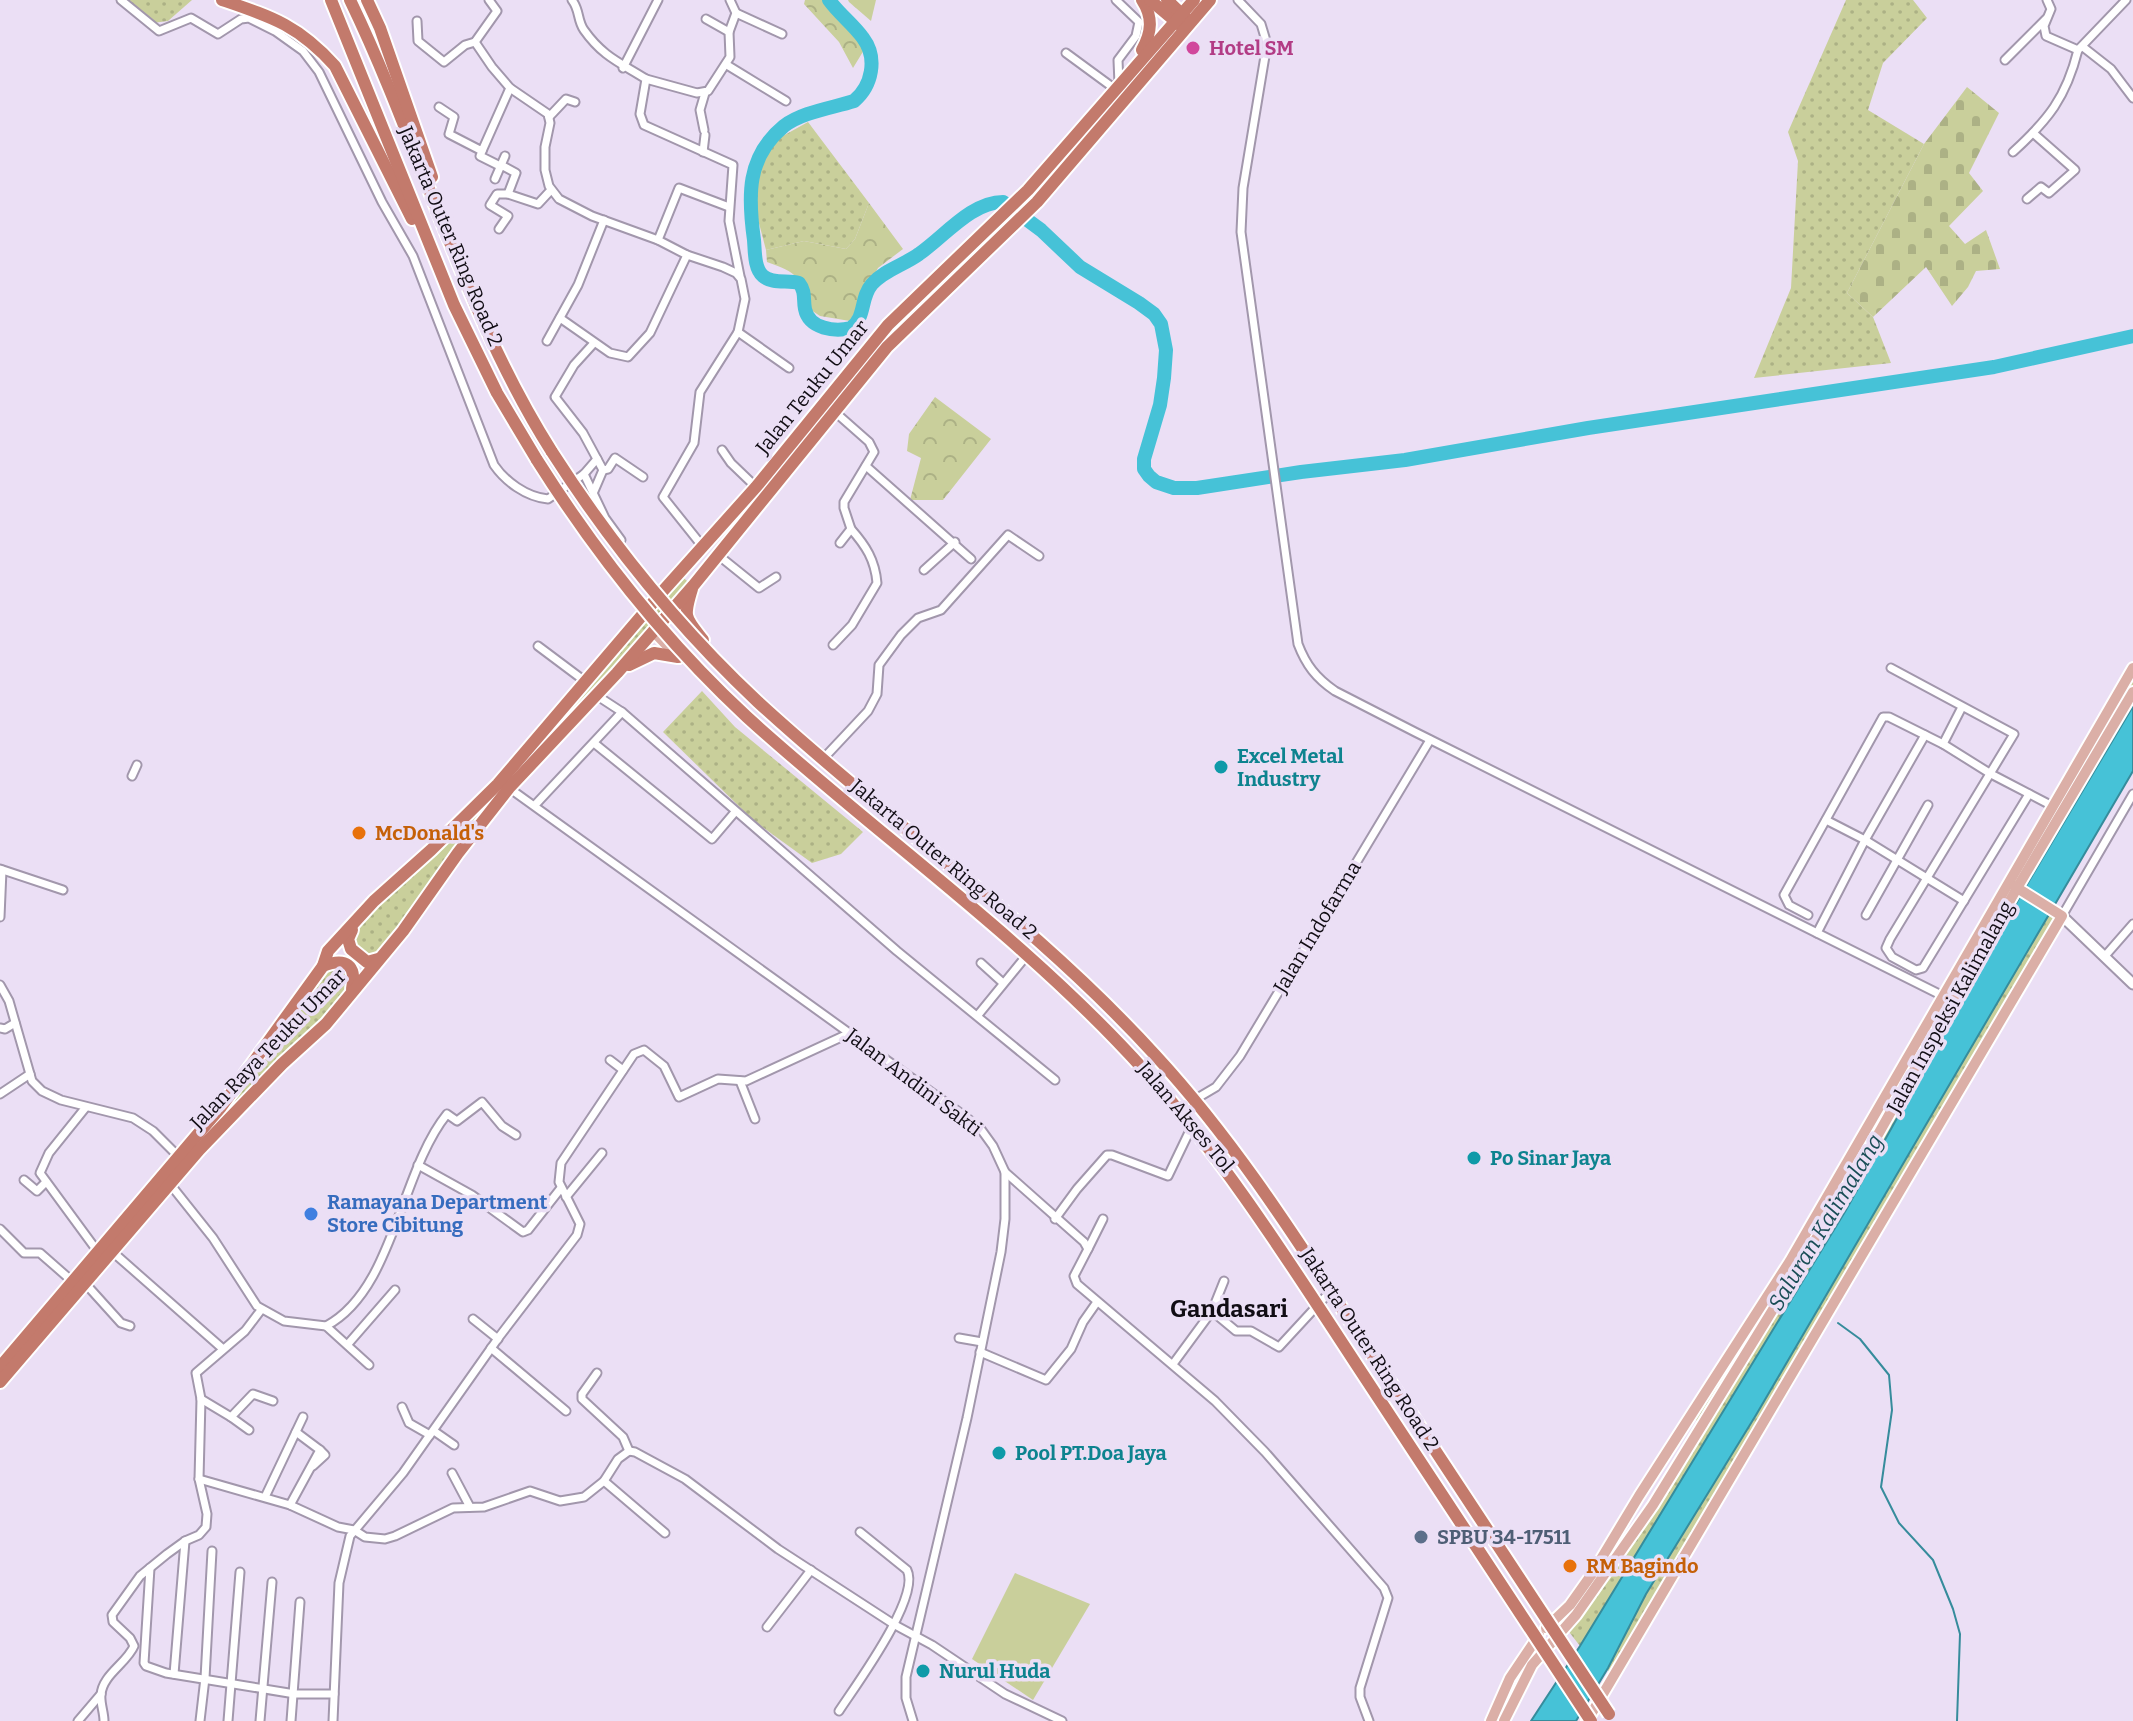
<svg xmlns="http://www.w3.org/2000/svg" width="2133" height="1721" font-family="Bitter,serif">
  <defs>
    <pattern id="grass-dots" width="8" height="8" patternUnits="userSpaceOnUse" patternTransform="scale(2)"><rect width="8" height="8" fill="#c9cf9b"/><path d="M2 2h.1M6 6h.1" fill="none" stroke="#acb185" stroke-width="1.8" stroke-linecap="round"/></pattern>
    <pattern id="forest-crowns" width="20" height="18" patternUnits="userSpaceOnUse" patternTransform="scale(2)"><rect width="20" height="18" fill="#c9cf9b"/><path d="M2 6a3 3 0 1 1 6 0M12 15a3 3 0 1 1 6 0" fill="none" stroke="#acb185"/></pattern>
    <pattern id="cemetery-stones" width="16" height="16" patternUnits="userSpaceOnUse" patternTransform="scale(2)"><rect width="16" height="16" fill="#c9cf9b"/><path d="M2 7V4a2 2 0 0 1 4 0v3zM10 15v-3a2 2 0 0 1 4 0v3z" fill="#acb185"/></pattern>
  </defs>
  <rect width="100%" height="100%" fill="#ebdff5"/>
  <g fill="url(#grass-dots)">
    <polygon points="122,0 192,0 168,21 145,24"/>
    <polygon points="1846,0 1913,0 1927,18 1883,63 1868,110 1924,144 1847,293 1873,317 1891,363 1754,378 1791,288 1798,161 1788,132"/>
    <polygon points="808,122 869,203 855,239 846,249 804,241 766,250 755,208 757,170 772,142"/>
    <polygon points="679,574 693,586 509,788 374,961 351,949 354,926 431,850"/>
    <polygon points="2133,668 2133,706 2023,891 1846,1210 1580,1646 1566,1628 1702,1424 1691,1417 1862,1140 1871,1147 2017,889 2009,883"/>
    <polygon points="702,691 735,727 863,832 841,854 812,863 754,821 663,732"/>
    <polygon points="2051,908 2062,916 1609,1685 1608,1668 1646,1594 1756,1415"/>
    <polygon points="323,966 351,967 351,992 0,1367 179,1157"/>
  </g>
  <g fill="url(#forest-crowns)">
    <polygon points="805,0 834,0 862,36 864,50 853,68 839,42 804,4"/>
    <polygon points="848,0 876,0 871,21 849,2"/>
    <path d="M 869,203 L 903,249 L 878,268 L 850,321 L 820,316 L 808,308 C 802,276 797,273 767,262 L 766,250 L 804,241 L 846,249 L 855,239 Z"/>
    <polygon points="935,397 991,439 943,500 910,500 921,458 907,451 909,434"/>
  </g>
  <polygon fill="url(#cemetery-stones)" points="1967,87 1999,113 1969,173 1983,191 1949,226 1965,244 1986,230 2000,269 1976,271 1968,287 1952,306 1926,267 1873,317 1847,293 1924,144"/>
  <polygon fill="#c9cf9b" points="1015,1573 1090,1604 1033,1700 972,1659"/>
  <polygon fill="#46c2d7" stroke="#368c9c" stroke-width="2" points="2133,706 2133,771 1756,1415 1646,1594 1608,1668 1576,1721 1531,1721 1580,1646 1846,1210 2023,891"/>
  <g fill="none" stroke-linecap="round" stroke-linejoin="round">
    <polyline stroke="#368c9c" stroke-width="2" points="1838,1323 1860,1339 1889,1375 1892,1410 1881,1487 1899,1523 1933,1560 1953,1609 1960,1634 1957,1721"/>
    <path stroke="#46c2d7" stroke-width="14" d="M 829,0 C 839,14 853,24 863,38 C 878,58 872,86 854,101 C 832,108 802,112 784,126 C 746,157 748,197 754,240 C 755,251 754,268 763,276 C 772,284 787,280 799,283 C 806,292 803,299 805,309 C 809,329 835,332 851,328 C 866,317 860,298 872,284 C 884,270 904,265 919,254 C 944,237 971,202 1003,202 L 1041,230 L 1080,267 L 1139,303 L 1154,314 L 1161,324 L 1166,350 L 1164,378 L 1160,405 L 1144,459 L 1144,469 L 1149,476 L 1156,482 L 1174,488 L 1197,488 L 1301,472 L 1405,460 L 1588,428 L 1994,367 L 2133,336"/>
    <g stroke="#a297ac" stroke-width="11">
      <g id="street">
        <path d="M 121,0 L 159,31 L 191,18 L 218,34 L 241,19 L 249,18 L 275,31 L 303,51 L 319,72 L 382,202 L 413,256 L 494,465 C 505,481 526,497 548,499 L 584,474 L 597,459"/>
        <path d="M 572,0 C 580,10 577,20 584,30 C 603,57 621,63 646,79 L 640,114 L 644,125 L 733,165 L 729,221 L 740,276"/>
        <polyline points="1116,0 1139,22 1136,36 1118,60 1119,84"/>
        <path d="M 1238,0 L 1261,24 L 1267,44 L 1243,188 L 1241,232 L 1298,644 C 1306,665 1316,678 1335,691 L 1415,732 L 1945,997"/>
        <polyline points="2047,0 2051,9 2044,26 2046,36 2078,50 2126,0"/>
        <polyline points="736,13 782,34"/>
        <polyline points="706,19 729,32"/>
        <polyline points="417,21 418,41 444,62 465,45 475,42 497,11 489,0"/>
        <polyline points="475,42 492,67 510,88 548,114 550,123 545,147 545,170 549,186 559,199 592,216 658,240 687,255 723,267 736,273 741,279 745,299 738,332 700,392 694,443 663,497 703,547"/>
        <polyline points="2083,47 2111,69 2133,98"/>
        <polyline points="1066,53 1115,89"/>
        <polyline points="2005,60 2046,19"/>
        <polyline points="727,65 786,101"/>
        <polyline points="623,68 658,0"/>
        <polyline points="646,79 697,93 708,91 730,57 729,32 736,13 730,0"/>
        <polyline points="439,107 454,117 449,134 482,151 510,88"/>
        <polyline points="549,117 566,99 575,102"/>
        <polyline points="704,130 700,110 705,93"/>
        <polyline points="482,151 480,156 500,166"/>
        <polyline points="703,152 705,135"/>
        <path d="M 2013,152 C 2048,120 2066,98 2078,50"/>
        <polyline points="501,165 516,173 508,194"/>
        <polyline points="495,179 505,156"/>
        <polyline points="2027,199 2041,187 2049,193 2075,170 2033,133"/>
        <polyline points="499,229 508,216 490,205 497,194 508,194 538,204 551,190"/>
        <polyline points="658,240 679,188 729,207"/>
        <polyline points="560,318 610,353 628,357 650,333 687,255"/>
        <polyline points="738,332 789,368"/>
        <polyline points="547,341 578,285 604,220"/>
        <polyline points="835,412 869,442 874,452 844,502 844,508 851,529 840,543"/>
        <polyline points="722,450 731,463 756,487"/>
        <polyline points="866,466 971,559"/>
        <polyline points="603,470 608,469 615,458 643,477"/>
        <polyline points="584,474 605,518 621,540"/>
        <polyline points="594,491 603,470 583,433 555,397 574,365 594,343"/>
        <polyline points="718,555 759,588 776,577"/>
        <polyline points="924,570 955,542"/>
        <path d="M 833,645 L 852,625 L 877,583 C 875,560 866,546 851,529"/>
        <polyline points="538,646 586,682"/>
        <polyline points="1891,668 2014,734 1890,939 1886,948 1892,957 1916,970 1923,968 2029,794"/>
        <polyline points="596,695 622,712 897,951 1055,1080"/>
        <polyline points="594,743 712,839 735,812"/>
        <polyline points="1943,744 1962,707"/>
        <polyline points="822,760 868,711 877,694 879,665 901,635 918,618 941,610 1008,535 1039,556"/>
        <polyline points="132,776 137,765"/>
        <polyline points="509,788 963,1115 980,1128 993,1146 1005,1172 1005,1219 1001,1252 967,1418 906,1677 906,1698 913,1721"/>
        <polyline points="535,805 622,712"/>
        <polyline points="1826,820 1865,840 1964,901"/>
        <polyline points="0,869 63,890"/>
        <polyline points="1808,915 1789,905 1784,895 1883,717 1889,717 1943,744 1991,774 2062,811"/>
        <polyline points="1866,915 1928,805"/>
        <polyline points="2062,916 2133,794"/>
        <polyline points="0,917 2,870"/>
        <polyline points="1817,933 1865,840 1925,735"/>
        <polyline points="2105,956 2133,924"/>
        <polyline points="981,963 1003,983"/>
        <polyline points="0,985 9,1001 32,1081 42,1091 61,1100 133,1118 153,1131 179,1157"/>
        <polyline points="978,1015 1027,955"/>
        <polyline points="0,1028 5,1029 15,1023"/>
        <polyline points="610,1060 623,1070"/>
        <polyline points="740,1081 755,1119"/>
        <polyline points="0,1094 30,1074"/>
        <polyline points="1194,1100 1216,1087 1240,1056 1430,740"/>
        <polyline points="86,1107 49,1153 40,1173 98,1252"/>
        <polyline points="418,1165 472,1195 523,1232 528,1230 561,1188"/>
        <polyline points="1005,1172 1084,1242 1088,1249 1074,1276 1077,1284 1215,1401 1265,1452 1384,1588 1388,1598 1360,1688 1360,1697 1369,1721"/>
        <polyline points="24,1180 37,1191 46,1182"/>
        <polyline points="170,1184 213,1238 257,1306 284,1321 326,1326 369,1365"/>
        <polyline points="566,1197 602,1153"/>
        <polyline points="1055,1219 1077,1189 1107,1155 1112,1155 1168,1176 1193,1124"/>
        <polyline points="0,1229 24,1253 40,1253 72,1281"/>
        <polyline points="1088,1249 1103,1219"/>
        <polyline points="115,1254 223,1349"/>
        <polyline points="84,1282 121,1323 130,1326"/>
        <polyline points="1212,1311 1236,1331 1251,1331 1279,1347 1327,1295"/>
        <polyline points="473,1319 498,1339"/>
        <path d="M 326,1326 C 394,1290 400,1172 447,1114 L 457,1121 L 482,1102 L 502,1126 L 516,1135"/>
        <polyline points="959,1338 982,1342"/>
        <polyline points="348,1344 395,1290"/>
        <polyline points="491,1348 566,1411"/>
        <polyline points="980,1352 1046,1380 1071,1349 1083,1322 1097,1302"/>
        <polyline points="1173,1364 1212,1311 1224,1281"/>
        <polyline points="597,1373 582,1394 582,1399 623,1437 629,1451"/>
        <polyline points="201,1399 231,1417 253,1394 273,1401"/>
        <polyline points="402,1407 409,1423 430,1435"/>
        <polyline points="231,1417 249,1430"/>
        <polyline points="434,1431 454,1445"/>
        <polyline points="629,1451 635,1452 685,1479 778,1549 895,1625 932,1645 1005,1694 1062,1721"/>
        <polyline points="313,1466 325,1455 320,1450"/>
        <polyline points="452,1473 470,1507"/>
        <polyline points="199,1479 290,1505 338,1527 354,1530 365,1537 385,1539 395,1536 453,1508 484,1507 530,1491 560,1501 584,1497 604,1481 618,1459 629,1451"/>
        <polyline points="604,1481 665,1533"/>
        <polyline points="265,1497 303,1417"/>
        <polyline points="290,1505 320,1450 296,1432"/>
        <polyline points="150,1568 144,1663 146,1666 166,1673 295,1694 334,1694"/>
        <polyline points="767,1627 811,1570"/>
        <polyline points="174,1674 185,1541"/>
        <path d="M 839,1711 C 856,1685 921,1597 907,1570 L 860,1532"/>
        <polyline points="78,1721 101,1694"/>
        <path d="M 104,1721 C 104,1712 100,1703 101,1695 C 102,1675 127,1663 134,1646 L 130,1638 L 113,1622 L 112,1615 L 140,1576 L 167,1554 L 185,1541 L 199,1535 L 206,1527 L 207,1514 L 199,1479 L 201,1399 L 196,1373 L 245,1331 L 261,1310"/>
        <polyline points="200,1721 205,1678 212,1551"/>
        <polyline points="228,1721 240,1572"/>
        <polyline points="260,1721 272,1582"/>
        <polyline points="291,1721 300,1602"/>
        <polyline points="333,1721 339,1583 350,1536 403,1473 499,1337 577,1235 580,1224 559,1182 561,1163 634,1054 644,1050 664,1066 679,1097 718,1079 746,1081 850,1033"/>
      </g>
    </g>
    <g stroke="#a297ac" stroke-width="13">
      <polyline id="secondary" points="2062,916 2133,984"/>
    </g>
    <g stroke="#fff" stroke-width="14">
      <g id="primary">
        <polyline points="653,631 679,658"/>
        <polyline points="1546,1628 1570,1605 1592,1574 1639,1496 1790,1261 2133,668"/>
        <polyline points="1491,1721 1510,1678 1539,1635"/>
        <polyline points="1504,1721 1532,1665 1576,1615 1653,1505 1799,1267 1871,1147 2017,888 2133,692"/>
        <polyline points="1587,1721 2062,916 2014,886"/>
      </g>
    </g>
    <g stroke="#fff" stroke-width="16">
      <g id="highway">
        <path d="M 222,0 C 272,17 298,25 335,66 L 412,219"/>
        <polyline points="331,0 454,305 497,393 537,460"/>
        <path d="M 350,0 C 422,149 463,312 552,452"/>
        <polyline points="367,0 380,28 432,177"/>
        <path d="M 1142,0 C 1153,17 1152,32 1142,50"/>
        <polyline points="1150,0 1181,26"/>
        <polyline points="1167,0 1185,17"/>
        <path d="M 692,589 C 683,618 685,617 703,640"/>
        <polyline points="629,665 654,653 678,657"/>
        <polyline points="352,930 348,939 351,949 367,962 378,959"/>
        <path d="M 323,966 C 346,957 357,965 352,989"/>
        <polyline points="0,1367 221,1107 323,966 328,951 374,901 431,850 498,784 662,592 756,487 888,325 1028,190 1194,0"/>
        <polyline points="0,1382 199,1150 282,1064 326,1024 403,931 458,853 509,788 617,673 693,586 887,347 1037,202 1210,0"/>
      </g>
    </g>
    <use href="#street" stroke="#fff" stroke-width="7"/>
    <use href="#secondary" stroke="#fff" stroke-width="9"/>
    <use href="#primary" stroke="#dbafa7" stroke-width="10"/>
    <use href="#highway" stroke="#c37a6c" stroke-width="12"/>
    <g stroke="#fff" stroke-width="16" stroke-linecap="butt">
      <g id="highway-bridge">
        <path d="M 552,452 C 611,544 678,627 758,702 C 888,822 1036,924 1156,1056 C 1239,1146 1304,1251 1371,1353 C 1450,1473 1530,1594 1609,1714"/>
        <path d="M 537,460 C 597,555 665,641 747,717 C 878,836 1025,938 1144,1070 C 1226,1161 1291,1265 1358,1367 C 1436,1485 1514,1603 1591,1721"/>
      </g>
    </g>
    <use href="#highway-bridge" stroke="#c37a6c" stroke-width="12"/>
  </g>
  <circle fill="#d1479c" stroke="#ebdff5" stroke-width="3" cx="1193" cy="48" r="8"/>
  <g fill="#0f9aa8" stroke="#ebdff5" stroke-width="3">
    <circle cx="1221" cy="767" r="8"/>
    <circle cx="1474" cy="1158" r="8"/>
    <circle cx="999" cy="1453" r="8"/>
    <circle cx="923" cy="1671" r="8"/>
  </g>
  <g fill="#e8710a" stroke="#ebdff5" stroke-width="3">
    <circle cx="359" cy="833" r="8"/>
    <circle cx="1570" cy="1566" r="8"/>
  </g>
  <circle fill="#3f7fe0" stroke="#ebdff5" stroke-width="3" cx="311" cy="1214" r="8"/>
  <circle fill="#5c6f8a" stroke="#ebdff5" stroke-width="3" cx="1421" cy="1537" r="8"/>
  <g text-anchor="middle" stroke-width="7" stroke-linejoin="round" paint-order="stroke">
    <g font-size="20" font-weight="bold" fill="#b23c85" stroke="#ebdff5" text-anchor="start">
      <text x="1209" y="55">Hotel SM</text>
    </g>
    <g font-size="20" fill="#110d14" stroke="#ebdff5">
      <text transform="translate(451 236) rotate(67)" y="7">Jakarta Outer Ring Road 2</text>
      <text transform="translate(812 387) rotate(-51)" y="7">Jalan Teuku Umar</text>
      <text transform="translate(944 859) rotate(40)" y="7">Jakarta Outer Ring Road 2</text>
      <text transform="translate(1317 927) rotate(-59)" y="7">Jalan Indofarma</text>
      <text transform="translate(1950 1007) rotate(-61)" y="7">Jalan Inspeksi Kalimalang</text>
      <text transform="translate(268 1049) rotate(-46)" y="7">Jalan Raya Teuku Umar</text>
      <text transform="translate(914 1082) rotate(37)" y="7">Jalan Andini Sakti</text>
      <text transform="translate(1186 1117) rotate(50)" y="7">Jalan Akses Tol</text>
      <text transform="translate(1370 1349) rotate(57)" y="7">Jakarta Outer Ring Road 2</text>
    </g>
    <g font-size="20" font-weight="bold" fill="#0d838f" stroke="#ebdff5" text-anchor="start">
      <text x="1237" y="763">Excel Metal<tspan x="1237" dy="23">Industry</tspan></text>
      <text x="1490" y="1165">Po Sinar Jaya</text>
      <text x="1015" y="1460">Pool PT.Doa Jaya</text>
      <text x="939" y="1678">Nurul Huda</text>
    </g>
    <g font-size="20" font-weight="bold" fill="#c56008" stroke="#ebdff5" text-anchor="start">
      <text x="375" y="840">McDonald's</text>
      <text x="1586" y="1573">RM Bagindo</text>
    </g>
    <g font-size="20" font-weight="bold" fill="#366cbe" stroke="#ebdff5" text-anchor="start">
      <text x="327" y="1209">Ramayana Department<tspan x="327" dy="23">Store Cibitung</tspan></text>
    </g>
    <g font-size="20" font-weight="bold" fill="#4e5e75" stroke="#ebdff5" text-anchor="start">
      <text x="1437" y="1544">SPBU 34-17511</text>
    </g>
    <g font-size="22" font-style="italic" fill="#194d56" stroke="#ebdff5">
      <text transform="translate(1825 1222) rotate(-59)" y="8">Saluran Kalimalang</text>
    </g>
    <g font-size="24" font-weight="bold" fill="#110d14" stroke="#ebdff5">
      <text x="1229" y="1317">Gandasari</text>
    </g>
  </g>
</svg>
